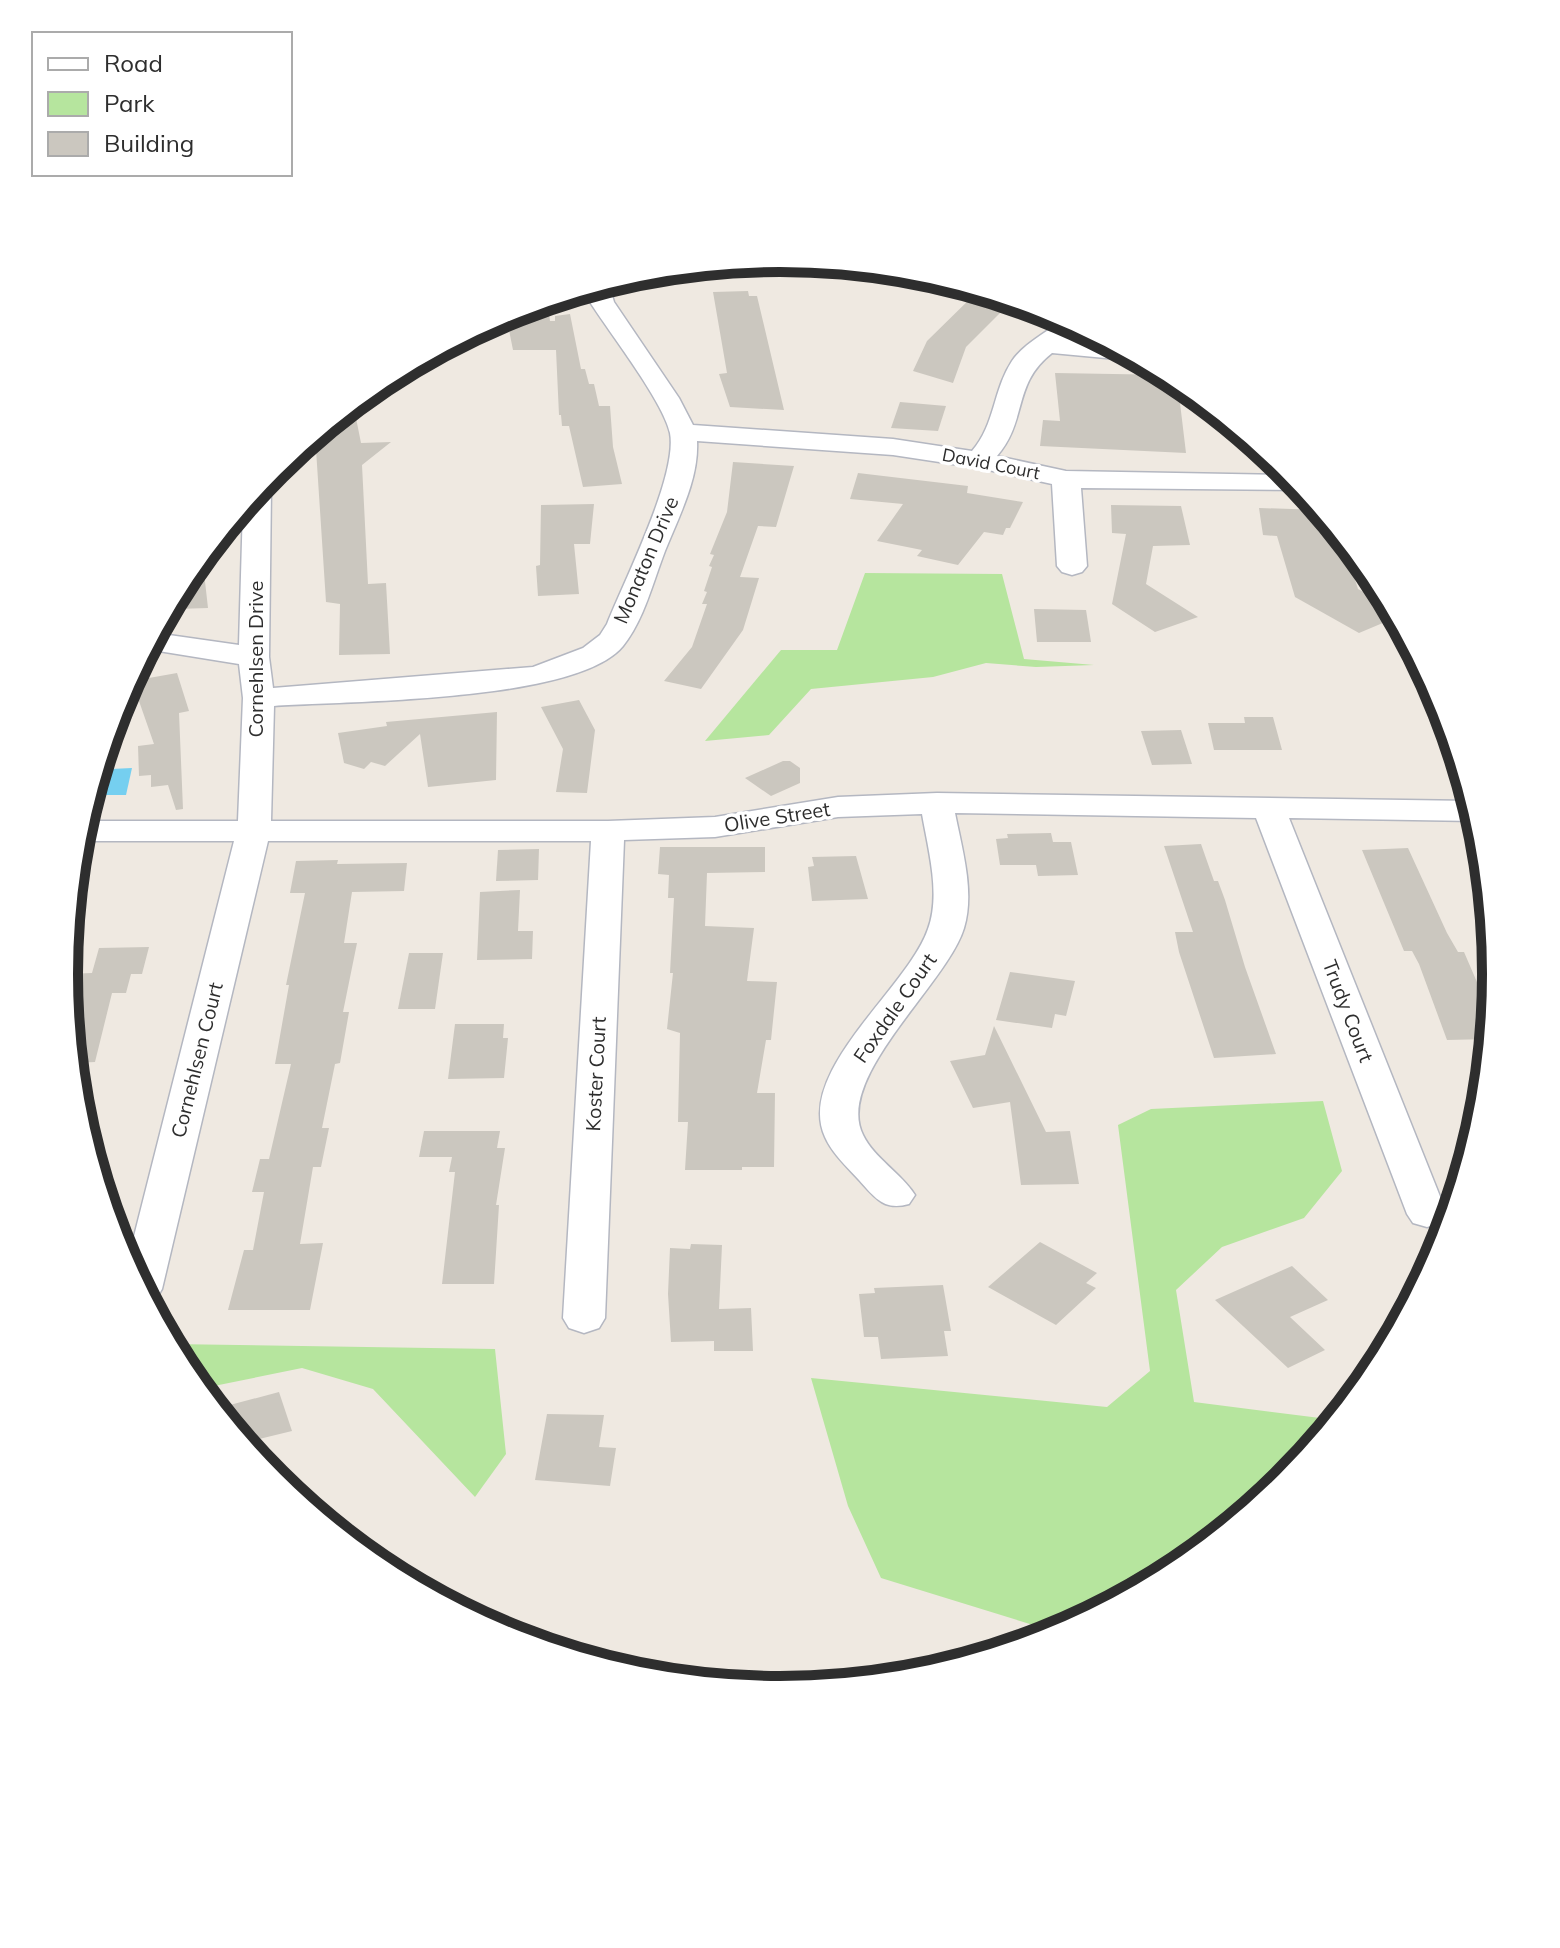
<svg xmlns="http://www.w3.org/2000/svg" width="1560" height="1948" font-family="Mulish,sans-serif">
  <rect width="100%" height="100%" fill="#efe9e1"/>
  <g fill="#b6e59e">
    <polygon points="865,573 1002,574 1024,659 1094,665 1036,667 986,663 933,677 811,689 769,735 705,741 781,650 837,650"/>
    <polygon points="1323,1101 1342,1171 1304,1218 1222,1247 1176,1290 1194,1402 1336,1420 1286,1481 1177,1570 1059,1633 881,1578 848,1506 811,1378 1107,1407 1150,1371 1118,1125 1151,1109"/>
    <polygon points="170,1344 495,1349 506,1454 475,1497 373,1389 302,1368 199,1389 184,1371"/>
  </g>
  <polygon fill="#75cff0" points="132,768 126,795 103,795 111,769"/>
  <g fill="#cbc7bf">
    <polygon points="979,290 1013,300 966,347 953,383 913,371 927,341"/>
    <polygon points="748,291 749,296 757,296 784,410 730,407 719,374 727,373 713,292"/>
    <polygon points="547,300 550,321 555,321 555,316 570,314 581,369 585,369 589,384 594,384 599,406 610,406 613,447 622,484 583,487 569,426 562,426 561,415 559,415 556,350 513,350 507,320 520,319 519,308"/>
    <polygon points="1055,373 1171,375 1177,378 1186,453 1040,446 1043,420 1060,421"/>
    <polygon points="900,402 946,406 938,431 891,428"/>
    <polygon points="353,403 361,443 391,442 362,465 368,584 386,583 390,654 339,655 340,604 326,602 315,434"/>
    <polygon points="733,462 794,466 776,527 758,526 740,577 759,578 743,630 701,689 664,681 692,647 707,604 702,604 707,592 704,591 712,567 709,566 714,555 710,554 727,512"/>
    <polygon points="858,473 968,486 967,493 1023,502 1010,528 1006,528 1003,535 984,532 958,565 917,556 922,550 877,541 903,504 850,499"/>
    <polygon points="594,504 590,544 574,544 579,594 538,596 536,566 540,565 541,505"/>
    <polygon points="1111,505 1181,506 1190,545 1153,546 1146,584 1198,617 1155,632 1112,604 1126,534 1112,533"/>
    <polygon points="1259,508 1321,510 1340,533 1358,589 1393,608 1397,617 1359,633 1295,597 1277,536 1263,535"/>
    <polygon points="202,555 208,608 176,609 178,602 171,603 185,576"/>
    <polygon points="1034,609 1086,610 1091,642 1037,642"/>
    <polygon points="177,673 189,711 179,713 183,809 176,810 168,785 151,787 151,775 139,776 138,746 154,744 132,681"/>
    <polygon points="579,700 595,730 587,793 556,792 563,749 541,707"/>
    <polygon points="497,712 496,780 428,787 420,734 385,766 371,762 364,769 344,763 338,733 387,726 386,722"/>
    <polygon points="1244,717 1273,717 1282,750 1214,750 1208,723 1245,723"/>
    <polygon points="1181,730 1192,764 1152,765 1141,731"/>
    <polygon points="783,761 790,761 800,768 800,783 771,796 745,778"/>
    <polygon points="1051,833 1053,842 1071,842 1078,875 1038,876 1036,865 1000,865 996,839 1008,838 1007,834"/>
    <polygon points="1201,844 1214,881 1218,881 1225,900 1245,967 1276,1054 1214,1058 1179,952 1175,932 1193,932 1164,846"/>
    <polygon points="660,847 765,847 765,872 707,873 705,926 754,928 747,981 777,982 771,1040 766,1040 757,1093 775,1093 774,1167 742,1167 742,1170 685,1170 688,1122 678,1122 680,1033 667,1029 673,973 670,973 674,898 668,898 669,875 658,874"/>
    <polygon points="1408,848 1447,933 1458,952 1464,952 1492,1017 1490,1039 1447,1040 1419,964 1412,951 1404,951 1362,850"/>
    <polygon points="539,849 538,880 496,881 498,850"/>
    <polygon points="856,856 868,899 812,901 808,867 814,866 812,857"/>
    <polygon points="338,860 337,864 407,863 404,891 352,892 344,943 357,943 343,1012 349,1012 340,1063 335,1064 322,1128 329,1128 321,1167 313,1167 300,1244 323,1243 310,1310 228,1310 244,1250 253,1250 264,1192 252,1192 260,1159 269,1159 291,1064 275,1064 289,985 286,985 305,893 290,893 296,861"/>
    <polygon points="520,890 518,931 533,931 532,959 477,960 480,892"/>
    <polygon points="149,947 142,974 131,974 126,993 112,993 95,1062 73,1063 64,974 92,973 99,948"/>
    <polygon points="409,953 443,953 435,1009 398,1009"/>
    <polygon points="1010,972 1075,981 1066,1016 1055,1014 1052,1028 996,1020"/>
    <polygon points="455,1024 504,1024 503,1038 508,1038 504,1078 448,1079"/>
    <polygon points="994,1026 1046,1132 1070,1131 1079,1184 1021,1185 1010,1102 973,1108 950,1061 985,1055"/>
    <polygon points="424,1131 500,1131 497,1148 505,1148 496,1205 499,1205 494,1284 442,1284 455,1172 449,1172 452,1157 419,1157"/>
    <polygon points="1040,1242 1097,1273 1086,1283 1096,1288 1056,1325 988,1287"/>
    <polygon points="691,1244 722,1245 719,1309 751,1308 753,1351 714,1351 714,1341 671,1342 668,1294 670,1248 690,1249"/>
    <polygon points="1292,1266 1328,1300 1290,1317 1325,1350 1288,1368 1215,1300"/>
    <polygon points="943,1285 951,1331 944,1331 948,1356 881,1359 878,1337 864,1337 859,1294 875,1293 874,1288"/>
    <polygon points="279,1392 292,1431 243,1443 215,1409"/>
    <polygon points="547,1414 604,1415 599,1447 616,1448 610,1486 535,1480"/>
  </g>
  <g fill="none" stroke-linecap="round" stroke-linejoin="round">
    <g stroke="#b4b7c1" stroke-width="3">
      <path id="street" d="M 608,282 L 614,302 L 679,398 L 693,425 L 893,439 L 972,451 C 995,425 993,390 1012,361 C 1023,344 1049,331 1065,318 L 1084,328 L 1070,339 L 1111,343 L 1137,357 L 1127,360 L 1052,353 C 1012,384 1028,420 997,456 L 1066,471 L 1292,475 L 1305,490 L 1081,488 L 1087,566 L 1082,572 L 1072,575 L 1062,572 L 1057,566 L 1052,484 L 979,468 L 893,455 L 697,441 C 699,479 679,516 665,551 C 653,582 644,620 623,646 C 577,702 349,701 274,706 L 271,821 L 608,821 L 715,817 L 838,797 L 937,793 L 1472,801 L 1478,820 L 1475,821 L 1289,818 L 1447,1214 L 1441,1223 L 1427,1227 L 1413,1223 L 1407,1214 L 1256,818 L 955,813 C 962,849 975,892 964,928 C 947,984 834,1077 863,1135 C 874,1158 901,1173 915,1195 L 909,1204 C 884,1211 875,1198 859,1180 C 847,1167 832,1153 825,1137 C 795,1071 908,988 928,929 C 941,894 928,849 922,814 L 838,817 L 715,837 L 624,840 L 605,1318 L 599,1328 L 584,1333 L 569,1328 L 563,1318 L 591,841 L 268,841 L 162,1289 L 156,1299 L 147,1301 L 127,1264 L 234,841 L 79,841 L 82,821 L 238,821 L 243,698 L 239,664 L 146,649 L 155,633 L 239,645 L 243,506 L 263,481 L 271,488 L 269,657 L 273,688 L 533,667 L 583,648 L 600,635 L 607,624 C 624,581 678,475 670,433 C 663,401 609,332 590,302 L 586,288 Z"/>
    </g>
    <use href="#street" fill="#fff" fill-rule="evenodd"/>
  </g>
  <g text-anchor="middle" stroke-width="7" stroke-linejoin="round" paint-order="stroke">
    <g font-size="18" fill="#2e2e2e" stroke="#fff">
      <text transform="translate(991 464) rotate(11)" y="6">David Court</text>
    </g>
    <g font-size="20" fill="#2e2e2e" stroke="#fff">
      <text transform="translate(646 560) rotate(-67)" y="7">Monaton Drive</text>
      <text transform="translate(256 659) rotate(-90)" y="7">Cornehlsen Drive</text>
      <text transform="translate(777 817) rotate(-9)" y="7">Olive Street</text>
      <text transform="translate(895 1008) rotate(-55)" y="7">Foxdale Court</text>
      <text transform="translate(1348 1011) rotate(69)" y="7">Trudy Court</text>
      <text transform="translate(197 1060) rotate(-76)" y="7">Cornehlsen Court</text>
      <text transform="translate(596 1074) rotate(-87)" y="7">Koster Court</text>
    </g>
  </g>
  <path d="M0 0H1560V1948H0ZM78 974a702 702 0 1 1 1404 0a702 702 0 1 1-1404 0Z" fill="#fff" fill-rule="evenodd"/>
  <path fill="none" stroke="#2e2e2e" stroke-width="10" d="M78 974a702 702 0 1 1 1404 0a702 702 0 1 1-1404 0Z"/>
  <rect x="32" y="32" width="260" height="144" fill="#ffffff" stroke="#ababab" stroke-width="2"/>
  <rect x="48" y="58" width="40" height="12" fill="#ffffff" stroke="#ababab" stroke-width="2"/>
  <text x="104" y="72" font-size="24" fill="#2e2e2e">Road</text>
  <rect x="48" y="92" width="40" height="24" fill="#b6e59e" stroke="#ababab" stroke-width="2"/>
  <text x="104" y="112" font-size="24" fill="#2e2e2e">Park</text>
  <rect x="48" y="132" width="40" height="24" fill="#cbc7bf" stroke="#ababab" stroke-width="2"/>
  <text x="104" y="152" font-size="24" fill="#2e2e2e">Building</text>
</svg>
